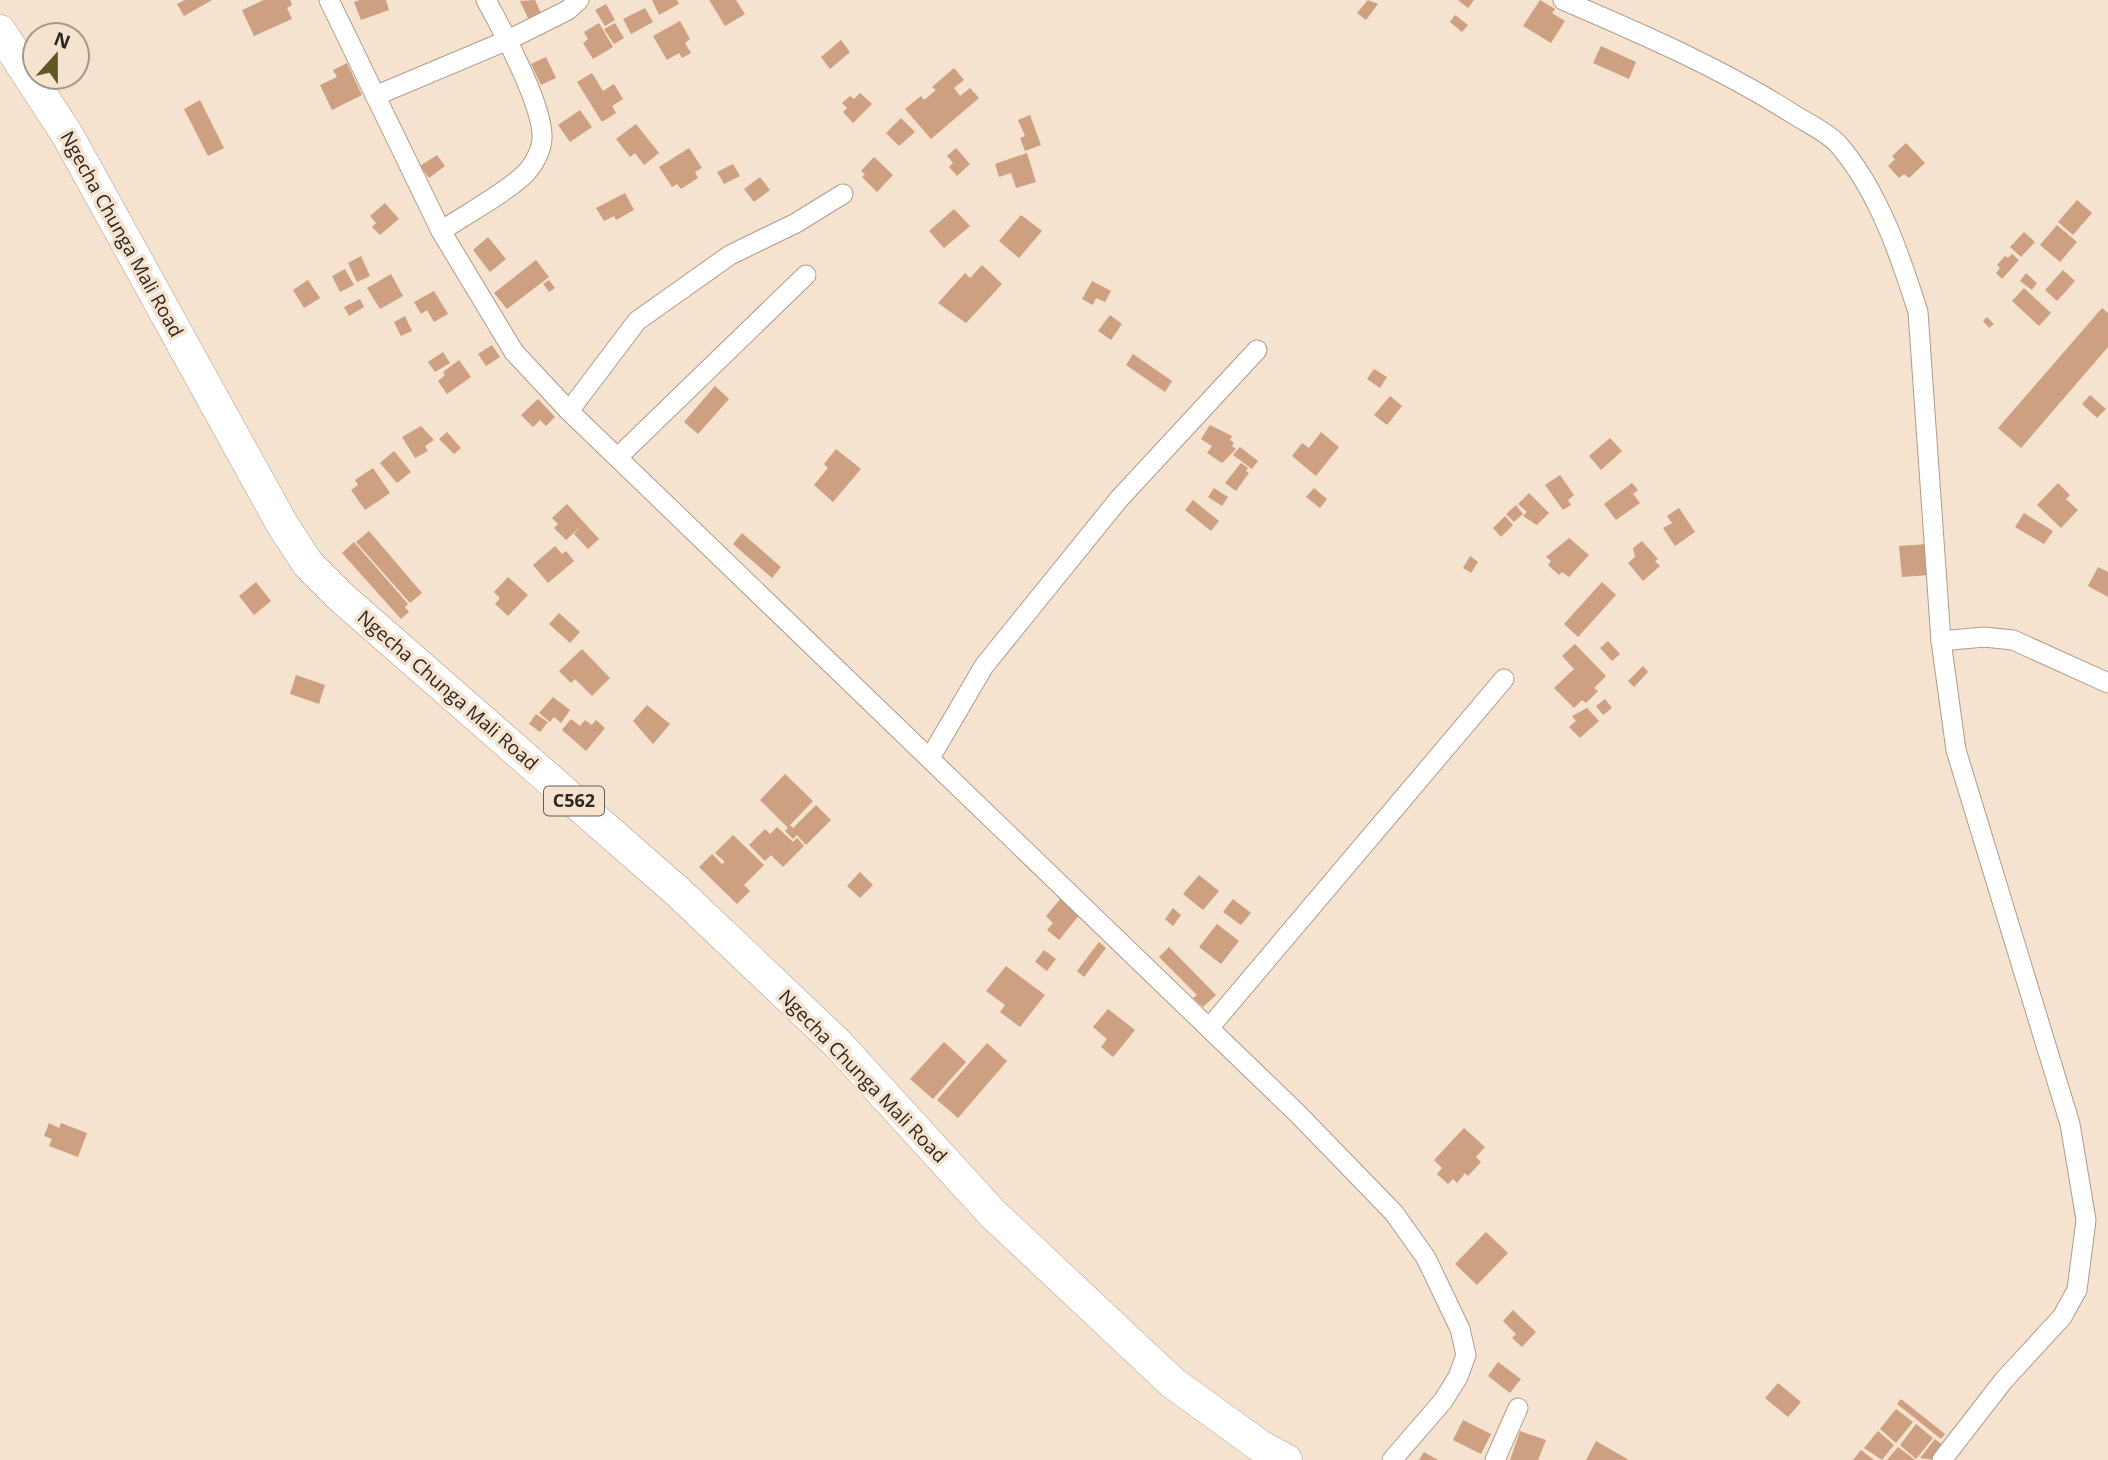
<svg xmlns="http://www.w3.org/2000/svg" width="2108" height="1460" font-family="'Open Sans',sans-serif">
  <rect width="100%" height="100%" fill="#f5e2cf"/>
  <g fill="#cda081">
    <polygon points="185,0 212,0 184,16 177,4"/>
    <polygon points="264,0 290,0 292,5 287,8 292,19 254,36 242,10"/>
    <polygon points="360,0 386,0 389,10 361,20 354,2"/>
    <polygon points="535,0 541,13 528,18 520,1"/>
    <polygon points="652,0 677,0 679,4 659,15"/>
    <polygon points="709,0 736,0 745,14 725,26"/>
    <polygon points="1368,0 1378,4 1366,20 1357,13"/>
    <polygon points="1458,0 1474,0 1468,8"/>
    <polygon points="1540,0 1555,9 1552,13 1565,21 1551,43 1523,26"/>
    <polygon points="606,4 615,20 605,26 595,10"/>
    <polygon points="645,8 653,22 631,34 623,19"/>
    <polygon points="1455,15 1468,25 1462,32 1450,22"/>
    <polygon points="680,21 690,39 685,43 691,53 682,58 679,53 667,60 653,36"/>
    <polygon points="599,23 613,47 593,59 583,43 588,39 584,32"/>
    <polygon points="615,23 624,38 614,44 604,29"/>
    <polygon points="841,40 850,52 830,69 821,57"/>
    <polygon points="1601,46 1636,62 1629,79 1593,63"/>
    <polygon points="546,57 556,78 541,85 531,64"/>
    <polygon points="347,63 362,95 332,110 320,85 337,77 333,70"/>
    <polygon points="954,68 964,80 954,88 960,96 970,88 979,98 931,139 905,109 921,96 924,100 936,90 932,87"/>
    <polygon points="592,73 603,91 614,84 623,99 612,106 616,113 602,122 577,82"/>
    <polygon points="860,93 872,104 853,123 843,112 847,108 842,103 850,96 854,99"/>
    <polygon points="200,100 224,148 208,156 184,109"/>
    <polygon points="580,110 592,127 570,142 558,125"/>
    <polygon points="1030,115 1041,145 1025,151 1020,138 1025,136 1018,120"/>
    <polygon points="901,118 915,132 899,146 886,133"/>
    <polygon points="636,124 659,153 644,165 635,153 630,157 616,139"/>
    <polygon points="1906,143 1925,163 1909,178 1904,174 1899,178 1888,166 1895,159 1892,156"/>
    <polygon points="689,148 702,168 695,172 698,178 681,189 677,184 672,187 659,167"/>
    <polygon points="956,148 970,164 957,176 949,167 953,163 947,156"/>
    <polygon points="1027,153 1036,182 1016,188 1011,173 999,177 995,164"/>
    <polygon points="437,155 445,166 429,178 420,166"/>
    <polygon points="874,157 893,175 877,192 862,177 865,174 861,171"/>
    <polygon points="733,164 740,176 724,184 717,172"/>
    <polygon points="760,177 770,190 754,202 744,189"/>
    <polygon points="625,193 634,210 616,220 614,216 604,221 596,208"/>
    <polygon points="2077,200 2092,213 2073,235 2058,222"/>
    <polygon points="385,203 399,219 380,235 372,227 376,223 370,216"/>
    <polygon points="954,209 970,226 944,248 929,231"/>
    <polygon points="1021,215 1042,231 1019,258 999,241"/>
    <polygon points="2057,225 2077,242 2060,262 2040,245"/>
    <polygon points="2024,232 2035,242 2021,257 2010,247"/>
    <polygon points="488,237 506,259 490,272 473,250"/>
    <polygon points="2012,254 2019,260 2002,279 1996,273 2000,268 1997,265 2005,256 2008,258"/>
    <polygon points="361,256 370,276 357,282 348,263"/>
    <polygon points="536,260 549,277 507,309 494,293"/>
    <polygon points="982,265 1002,284 966,323 938,303 965,273 970,278"/>
    <polygon points="345,269 354,285 340,292 332,276"/>
    <polygon points="2063,270 2075,281 2057,301 2045,290"/>
    <polygon points="2026,273 2037,283 2032,290 2020,281"/>
    <polygon points="391,274 403,296 380,309 367,288"/>
    <polygon points="308,280 320,298 304,308 293,290"/>
    <polygon points="549,280 555,288 549,292 543,284"/>
    <polygon points="1092,281 1111,291 1105,302 1096,298 1093,305 1082,299"/>
    <polygon points="2024,288 2051,313 2039,326 2012,301"/>
    <polygon points="434,291 448,314 434,322 427,310 421,314 414,302"/>
    <polygon points="360,299 364,307 349,316 344,307"/>
    <polygon points="2102,308 2108,313 2108,347 2021,448 1998,428"/>
    <polygon points="1110,315 1122,324 1111,340 1098,331"/>
    <polygon points="405,316 412,331 401,336 394,322"/>
    <polygon points="1987,317 1994,324 1989,328 1983,321"/>
    <polygon points="492,345 500,357 486,366 478,354"/>
    <polygon points="443,352 450,363 435,372 428,362"/>
    <polygon points="1133,354 1172,381 1165,392 1126,365"/>
    <polygon points="459,360 471,377 447,394 438,381 445,375 443,372"/>
    <polygon points="1374,369 1387,377 1380,388 1367,379"/>
    <polygon points="715,386 729,399 698,434 684,422"/>
    <polygon points="2090,395 2106,409 2097,418 2082,404"/>
    <polygon points="1390,396 1402,406 1387,425 1374,415"/>
    <polygon points="538,399 555,417 546,426 540,420 533,427 521,415"/>
    <polygon points="1210,425 1232,436 1230,440 1234,443 1232,446 1236,449 1222,463 1207,453 1212,446 1201,439"/>
    <polygon points="421,426 434,440 425,446 428,451 415,458 402,437"/>
    <polygon points="447,432 461,448 454,454 439,439"/>
    <polygon points="1321,432 1339,447 1316,476 1292,456 1302,443 1309,448"/>
    <polygon points="1610,438 1622,451 1601,470 1589,456"/>
    <polygon points="1240,447 1258,461 1252,469 1233,455"/>
    <polygon points="836,449 861,469 833,502 814,485 828,468 824,464"/>
    <polygon points="394,451 411,472 397,483 380,463"/>
    <polygon points="1241,463 1248,468 1246,471 1249,473 1236,491 1225,483"/>
    <polygon points="373,468 390,493 365,510 351,490 358,485 355,480"/>
    <polygon points="1560,475 1574,495 1568,500 1571,505 1563,510 1545,485"/>
    <polygon points="1632,483 1638,490 1633,494 1640,503 1616,520 1604,504"/>
    <polygon points="2058,483 2070,495 2066,499 2078,510 2061,528 2037,505"/>
    <polygon points="1214,488 1228,497 1222,506 1208,497"/>
    <polygon points="1314,488 1327,499 1320,508 1306,497"/>
    <polygon points="1529,493 1549,513 1537,525 1523,516 1527,512 1518,504"/>
    <polygon points="1193,500 1219,521 1211,531 1185,510"/>
    <polygon points="567,504 599,539 588,549 574,534 580,527 566,540 554,528 558,524 552,518"/>
    <polygon points="1516,505 1523,514 1514,522 1506,514"/>
    <polygon points="1679,508 1695,532 1675,546 1663,528 1672,523 1667,516"/>
    <polygon points="2024,513 2053,531 2044,544 2015,527"/>
    <polygon points="1505,516 1513,525 1501,537 1493,528"/>
    <polygon points="369,531 422,593 410,603 356,542"/>
    <polygon points="742,533 781,567 772,578 733,544"/>
    <polygon points="1569,538 1589,555 1569,577 1562,572 1559,575 1548,565 1551,561 1546,557"/>
    <polygon points="1642,541 1658,559 1655,561 1660,566 1643,581 1628,563 1635,557 1633,548"/>
    <polygon points="354,542 408,604 405,607 409,612 401,619 342,553"/>
    <polygon points="1927,544 1929,575 1902,577 1899,546"/>
    <polygon points="555,546 562,554 566,551 574,561 548,583 533,565"/>
    <polygon points="1470,556 1478,562 1471,573 1463,568"/>
    <polygon points="2098,567 2108,572 2108,597 2088,586"/>
    <polygon points="508,577 528,595 508,616 495,604 500,598 494,592"/>
    <polygon points="256,582 271,601 254,615 239,596"/>
    <polygon points="1602,582 1616,595 1578,637 1564,624"/>
    <polygon points="559,613 580,632 570,643 549,624"/>
    <polygon points="1608,641 1620,654 1612,661 1600,648"/>
    <polygon points="1575,644 1606,676 1594,688 1598,691 1586,703 1582,700 1574,708 1554,688 1574,669 1562,656"/>
    <polygon points="582,649 610,678 592,696 575,679 571,683 559,671"/>
    <polygon points="1643,666 1648,672 1634,687 1628,681"/>
    <polygon points="296,675 325,685 319,704 290,694"/>
    <polygon points="553,697 570,710 561,723 554,717 550,722 539,713"/>
    <polygon points="1605,699 1612,708 1603,715 1596,706"/>
    <polygon points="647,705 670,724 653,744 633,721"/>
    <polygon points="1587,708 1599,721 1580,738 1569,727 1576,721 1572,716"/>
    <polygon points="536,714 548,722 540,732 529,724"/>
    <polygon points="571,719 580,726 585,720 592,725 596,720 605,728 586,751 562,730"/>
    <polygon points="785,774 813,801 790,825 793,828 816,805 831,820 806,845 797,835 793,839 785,831 788,828 760,800"/>
    <polygon points="777,827 793,842 797,838 804,846 783,867 771,855 765,861 749,845 765,829 770,834"/>
    <polygon points="733,835 764,865 744,885 750,891 737,904 699,867 712,854 722,864 725,862 715,853"/>
    <polygon points="860,872 873,885 860,898 847,886"/>
    <polygon points="1199,875 1219,891 1203,910 1183,894"/>
    <polygon points="1062,897 1081,913 1059,940 1047,930 1053,923 1046,916"/>
    <polygon points="1233,899 1251,913 1241,925 1223,912"/>
    <polygon points="1173,908 1181,915 1173,926 1165,919"/>
    <polygon points="1217,924 1239,941 1221,964 1199,947"/>
    <polygon points="1099,942 1106,948 1084,977 1077,971"/>
    <polygon points="1169,947 1216,995 1203,1007 1193,998 1197,995 1159,957"/>
    <polygon points="1044,950 1056,959 1047,971 1035,962"/>
    <polygon points="1006,966 1045,995 1020,1027 1000,1012 1005,1005 986,991"/>
    <polygon points="1108,1009 1135,1030 1113,1057 1101,1047 1107,1039 1093,1027"/>
    <polygon points="944,1042 966,1062 933,1099 910,1079"/>
    <polygon points="987,1043 1007,1061 958,1118 937,1100"/>
    <polygon points="49,1123 59,1128 61,1123 87,1133 78,1157 49,1146 52,1139 44,1136"/>
    <polygon points="1464,1128 1485,1147 1476,1157 1481,1162 1468,1176 1465,1173 1457,1183 1453,1179 1448,1184 1437,1174 1442,1168 1434,1160"/>
    <polygon points="1486,1232 1508,1253 1477,1285 1455,1264"/>
    <polygon points="1513,1310 1536,1332 1522,1347 1512,1338 1516,1334 1503,1321"/>
    <polygon points="1498,1362 1521,1379 1510,1393 1488,1376"/>
    <polygon points="1778,1383 1801,1402 1788,1417 1765,1398"/>
    <polygon points="1901,1399 1945,1434 1941,1439 1897,1404"/>
    <polygon points="1896,1409 1913,1422 1896,1443 1880,1429"/>
    <polygon points="1463,1420 1491,1434 1481,1454 1453,1440"/>
    <polygon points="1916,1424 1933,1438 1916,1459 1900,1445"/>
    <polygon points="1520,1431 1546,1440 1538,1460 1510,1460"/>
    <polygon points="1878,1431 1894,1445 1882,1460 1864,1448"/>
    <polygon points="1935,1439 1946,1448 1936,1460 1920,1458"/>
    <polygon points="1596,1441 1629,1460 1586,1460"/>
    <polygon points="1898,1447 1915,1460 1887,1460"/>
    <polygon points="1861,1450 1874,1460 1853,1460"/>
    <polygon points="1424,1452 1438,1460 1419,1460"/>
  </g>
  <g fill="none" stroke-linecap="round" stroke-linejoin="round">
    <g stroke="#ae9c8b" stroke-width="21">
      <g id="street">
        <polyline points="329,0 441,231 514,352 569,411 1298,1114 1394,1213 1426,1258 1460,1329 1466,1355 1458,1377 1443,1401 1392,1460"/>
        <path d="M 1563,0 C 1642,34 1721,68 1793,114 C 1807,123 1827,132 1838,144 C 1878,190 1900,255 1918,312 L 1941,641 L 1956,750 L 2070,1124 L 2086,1220 L 2077,1290 L 2062,1317 L 2004,1380 L 1942,1460"/>
        <polyline points="375,96 508,40 568,10 579,0"/>
        <path d="M 441,231 C 465,215 507,192 526,173 C 535,163 543,148 542,134 C 540,100 503,31 486,0"/>
        <polyline points="569,411 637,321 730,255 796,223 843,194"/>
        <polyline points="618,457 806,275"/>
        <polyline points="1941,641 1984,637 2013,640 2108,683"/>
        <polyline points="930,758 984,666 1119,499 1257,350"/>
        <polyline points="1209,1028 1504,679"/>
        <polyline points="1495,1460 1518,1408"/>
      </g>
    </g>
    <g stroke="#ae9c8b" stroke-width="33">
      <polyline id="primary" points="0,31 68,136 282,524 308,564 342,598 677,891 838,1044 992,1213 1173,1383 1260,1446 1286,1460"/>
    </g>
    <use href="#street" stroke="#fff" stroke-width="19"/>
    <use href="#primary" stroke="#fff" stroke-width="32"/>
  </g>
  <g text-anchor="middle" stroke-width="7" stroke-linejoin="round" paint-order="stroke">
    <rect fill="#f5e2cf" stroke="#695f54" stroke-width="2" x="544" y="786.5" width="60" height="29" rx="5"/>
    <g font-size="18" font-weight="bold" fill="#2d2720">
      <text x="574" y="807">C562</text>
    </g>
    <g font-size="19" fill="#2d2720" stroke="#f5e2cf">
      <text transform="translate(122 234) rotate(61)" y="7">Ngecha Chunga Mali Road</text>
      <text transform="translate(448 690) rotate(41)" y="7">Ngecha Chunga Mali Road</text>
      <text transform="translate(863 1076) rotate(46)" y="7">Ngecha Chunga Mali Road</text>
    </g>
  </g>
  <g transform="translate(56 56) rotate(21)"><circle r="33" fill="#f5e2cf" stroke="#a59789" stroke-width="2"/>
  <path d="M0-5L12 26L0 18L-12 26Z" fill="#605723"/>
  <text y="-10" font-size="19" font-weight="bold" text-anchor="middle" fill="#2d2720">N</text>
  </g>
</svg>
